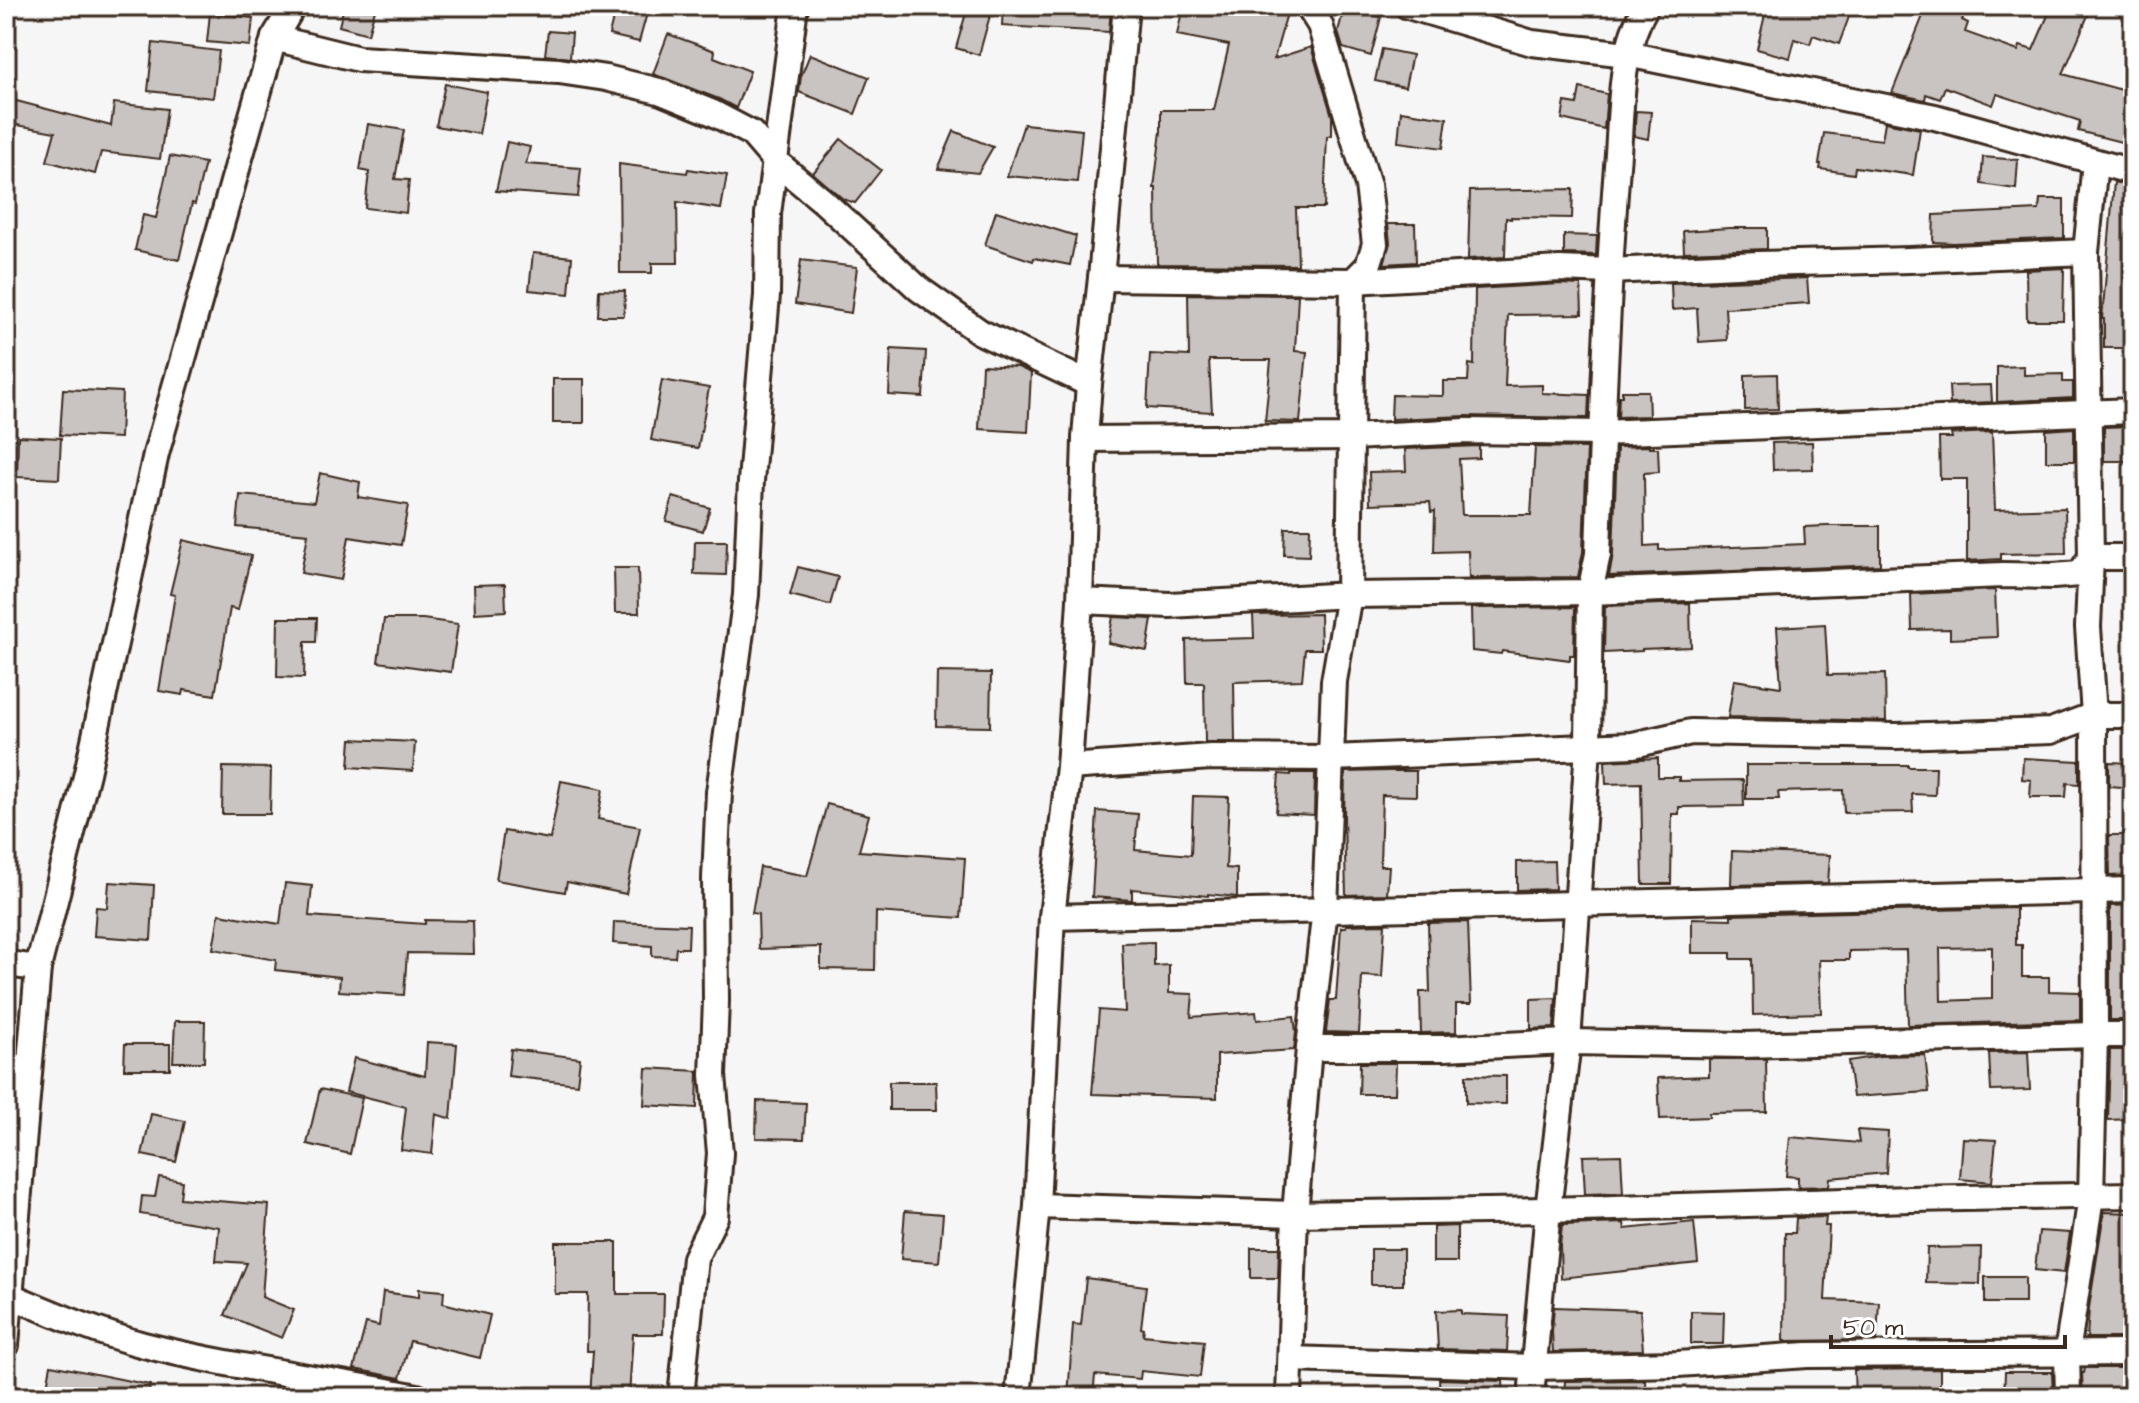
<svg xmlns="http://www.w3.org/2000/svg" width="2139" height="1403" font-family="'Architects Daughter',sans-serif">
  <rect width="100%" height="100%" fill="#f7f6f6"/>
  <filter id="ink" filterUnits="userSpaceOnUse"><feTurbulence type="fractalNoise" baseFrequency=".0125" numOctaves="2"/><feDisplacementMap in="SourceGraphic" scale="16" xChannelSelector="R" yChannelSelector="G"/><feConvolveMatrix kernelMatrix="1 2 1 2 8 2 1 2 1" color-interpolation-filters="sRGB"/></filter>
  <g filter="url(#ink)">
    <g fill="#c9c3c1" stroke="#3b2a1e" stroke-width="2" fill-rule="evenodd">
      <polygon points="344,6 376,6 368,34 339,26"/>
      <polygon points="616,6 649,6 639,42 609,35"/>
      <polygon points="968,6 991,12 979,55 956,48"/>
      <polygon points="1003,6 1111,8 1109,32 1002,26"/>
      <polygon points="1183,6 1289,6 1274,59 1311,47 1332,116 1332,135 1327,136 1324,208 1296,208 1298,265 1157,264 1156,188 1154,188 1161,131 1161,110 1214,110 1229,45 1177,35"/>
      <polygon points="1767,6 1853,6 1839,44 1813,35 1810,44 1795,39 1790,58 1757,49"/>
      <polygon points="1927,6 1968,6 1962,20 1968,23 1965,32 2018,51 2020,46 2033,50 2052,6 2092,6 2063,74 2133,93 2133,145 2078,131 2080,121 1997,94 1993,105 1945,87 1940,99 1926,94 1925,100 1892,93"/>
      <polygon points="1344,8 1381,17 1371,56 1343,48 1338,32"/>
      <polygon points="210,13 253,18 250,46 207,42"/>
      <polygon points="548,31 572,33 570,58 545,55"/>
      <polygon points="668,34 715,51 714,57 750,71 736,108 719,99 653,74"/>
      <polygon points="153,43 219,51 213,98 148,91"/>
      <polygon points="1382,49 1412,55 1405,87 1375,81"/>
      <polygon points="810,54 869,77 855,114 799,92 801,76"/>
      <polygon points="445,84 487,92 479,134 436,126"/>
      <polygon points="1580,88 1607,94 1604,129 1562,119 1565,102 1577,104"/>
      <polygon points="9,99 111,126 114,103 167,109 160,159 101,152 95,174 47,161 55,132 6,123"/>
      <polygon points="1401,111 1447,118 1443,148 1398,142"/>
      <polygon points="1636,111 1651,112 1648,139 1634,136"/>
      <polygon points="1885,122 1920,129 1913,175 1855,167 1854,174 1820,169 1821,164 1819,164 1824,133 1882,140"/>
      <polygon points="368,124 404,130 395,179 409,180 406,213 365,208 369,172 360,170"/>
      <polygon points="1024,124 1082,130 1077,182 1007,176"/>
      <polygon points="954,131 993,147 978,173 938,169"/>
      <polygon points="841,139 881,170 855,203 843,199 813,173"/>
      <polygon points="507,142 530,147 526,164 581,168 578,197 496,191"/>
      <polygon points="170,156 205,163 195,204 192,203 179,260 135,250 143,215 156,218"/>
      <polygon points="1983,157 2018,160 2016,189 1981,184"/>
      <polygon points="619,164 687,173 688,169 727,175 721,209 677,202 678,263 652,263 652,273 620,273"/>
      <polygon points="2114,182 2133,187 2133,348 2104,348 2104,319 2102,319"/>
      <polygon points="1573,189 1572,218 1511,217 1511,219 1506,218 1505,257 1468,259 1470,191"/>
      <polygon points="2040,199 2064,199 2064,238 1954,243 1933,242 1934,215 2039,210"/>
      <polygon points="996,211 1076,236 1070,265 1034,258 1033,261 985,245"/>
      <polygon points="1388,224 1415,224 1416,262 1384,264 1390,243"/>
      <polygon points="1729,228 1767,228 1767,249 1684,252 1683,231"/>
      <polygon points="1564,235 1597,236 1596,255 1564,254"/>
      <polygon points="533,253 572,257 569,294 529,290"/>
      <polygon points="801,260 857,267 851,313 795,304"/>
      <polygon points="2064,268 2063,320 2027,320 2026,270"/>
      <polygon points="1807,278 1809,303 1725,308 1727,340 1699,342 1697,308 1672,310 1671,283"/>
      <polygon points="1560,284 1581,285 1582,314 1508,315 1505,386 1542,385 1542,393 1589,395 1588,418 1466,416 1391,419 1392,395 1443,396 1443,381 1468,381 1469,364 1474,365 1475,289"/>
      <polygon points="599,290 625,291 624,316 598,316"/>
      <polygon points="1188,294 1298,295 1295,351 1307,352 1300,422 1265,421 1271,360 1209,360 1212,412 1147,408 1150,354 1189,356"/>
      <polygon points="891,349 926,351 923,397 889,395"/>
      <polygon points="982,365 1018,367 1031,373 1028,432 979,429"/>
      <polygon points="2024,366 2024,375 2063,374 2063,382 2073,382 2073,398 1997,402 1997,367"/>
      <polygon points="1777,374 1778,409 1745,410 1745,375"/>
      <rect x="553" y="379" width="31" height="44"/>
      <polygon points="662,380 709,388 698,448 651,440"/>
      <polygon points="1991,385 1992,402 1950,404 1949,386"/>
      <polygon points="63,389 122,392 120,438 60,435"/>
      <polygon points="1622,391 1648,391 1649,416 1618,417 1619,396 1622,396"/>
      <polygon points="2133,426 2132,461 2104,461 2104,427"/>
      <polygon points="2074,428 2074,461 2046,461 2046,430"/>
      <polygon points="1992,432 1995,510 2065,508 2066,553 2001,554 2001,559 1967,561 1967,479 1940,479 1939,438 1952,438 1951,434"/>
      <polygon points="18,436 61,438 59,479 17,477"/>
      <polygon points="1812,442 1813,469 1773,470 1772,443"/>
      <polygon points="1479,446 1479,458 1459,459 1462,515 1531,515 1535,447 1587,448 1583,552 1578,577 1469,578 1468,551 1434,552 1435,511 1431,512 1430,502 1370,504 1369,472 1406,471 1405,449"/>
      <polygon points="1649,446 1649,448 1658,448 1659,472 1644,473 1645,546 1659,545 1659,550 1805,544 1804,527 1827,526 1880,526 1880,565 1609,576 1613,554 1617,447"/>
      <polygon points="320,473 360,482 358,497 408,505 401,545 349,537 341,580 301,573 308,534 237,527 240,495 314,502"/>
      <polygon points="673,497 710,508 703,531 666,521"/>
      <polygon points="1285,528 1310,528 1309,556 1284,555"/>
      <polygon points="183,540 251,556 238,610 230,608 215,695 184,690 183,695 159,691 175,595 170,594"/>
      <polygon points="695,541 727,541 726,575 694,574"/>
      <polygon points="798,567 838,577 830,605 790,595"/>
      <polygon points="614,568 638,568 639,613 615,613"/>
      <polygon points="505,584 506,611 475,613 474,585"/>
      <polygon points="1995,590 1997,637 1950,639 1950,629 1912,630 1911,594"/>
      <polygon points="1690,603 1691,647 1642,649 1642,651 1604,653 1605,606"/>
      <polygon points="1575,607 1574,655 1570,655 1570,660 1502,651 1501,654 1472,651 1471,608"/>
      <polygon points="1320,614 1321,649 1305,649 1302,680 1234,682 1235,742 1205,742 1204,683 1187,683 1186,640 1254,638 1253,615"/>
      <polygon points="1113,617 1152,619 1147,651 1108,643"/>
      <polygon points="278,618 317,618 316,642 305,642 304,678 277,677"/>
      <polygon points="384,619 423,619 458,624 451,672 378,662"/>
      <polygon points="1825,624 1828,675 1885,674 1886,721 1728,717 1734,680 1781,687 1777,627"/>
      <polygon points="937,672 991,673 990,727 936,726"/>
      <polygon points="351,739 415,742 413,771 349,767"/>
      <polygon points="1658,758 1658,777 1679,777 1679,781 1743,780 1744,806 1679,807 1679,814 1672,814 1671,884 1643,884 1641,783 1606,784 1605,761"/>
      <polygon points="2023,758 2079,761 2079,784 2067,783 2066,797 2030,797 2031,780 2022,779"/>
      <polygon points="2109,762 2133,763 2133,788 2109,786"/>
      <polygon points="1746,765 1908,765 1908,767 1936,767 1935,795 1912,794 1913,812 1844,813 1843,790 1778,792 1779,799 1746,799"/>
      <polygon points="223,767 271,768 270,814 222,814"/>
      <polygon points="1389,771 1416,771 1416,796 1382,795 1380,866 1389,866 1387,894 1346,895 1344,816 1345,772"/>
      <polygon points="1291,773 1315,773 1314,815 1276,813 1279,774 1291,775"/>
      <polygon points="561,781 603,789 598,819 640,827 626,894 567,882 565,892 496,880 504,831 550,839"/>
      <polygon points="1193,796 1229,797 1226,868 1237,869 1237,897 1208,894 1208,896 1132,889 1132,900 1092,897 1097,811 1138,814 1135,850 1191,855"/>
      <polygon points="827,804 869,815 859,851 965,858 961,918 876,912 875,970 821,969 821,947 759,949 758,914 752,913 760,867 807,876"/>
      <polygon points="2109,835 2133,835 2133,875 2110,876"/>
      <polygon points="1732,851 1830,855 1828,883 1731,885"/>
      <polygon points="1554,861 1555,889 1517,890 1517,862"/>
      <polygon points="109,882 154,885 151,940 94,936 96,907 107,908"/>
      <polygon points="285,883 312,886 309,916 425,924 425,920 473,921 474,954 407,953 404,995 339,991 340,977 275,970 276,960 213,949 219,914 280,924"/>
      <polygon points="2133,905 2133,1017 2132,1020 2110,1020 2110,906"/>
      <path d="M 2016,908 L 2016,945 L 2022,945 L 2022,977 L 2049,977 L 2049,991 L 2080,992 L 2080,1020 L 1908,1025 L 1906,950 L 1849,951 L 1849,960 L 1819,960 L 1821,1013 L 1753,1015 L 1752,959 L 1731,959 L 1731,953 L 1692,953 L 1692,918 L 1731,919 L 1731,915 ZM 1992,947 L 1992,999 L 1941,1001 L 1940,948 Z"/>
      <polygon points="614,922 689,925 688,948 676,948 675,957 652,956 652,946 613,943"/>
      <polygon points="1468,922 1471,1004 1456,1004 1456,1032 1421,1033 1420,992 1430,992 1428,923"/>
      <polygon points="1385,924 1382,977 1362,976 1359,1033 1326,1032 1330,1000 1336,1000 1341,927 1346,927 1346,925"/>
      <polygon points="1154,942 1154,966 1169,965 1169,993 1193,994 1191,1017 1256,1012 1257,1020 1294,1016 1296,1032 1294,1050 1217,1055 1217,1098 1092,1094 1099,1010 1125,1012 1122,943"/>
      <polygon points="1556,998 1554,1028 1531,1029 1531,999"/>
      <polygon points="175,1021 205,1021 204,1062 173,1062"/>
      <polygon points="427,1042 457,1044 451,1119 436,1114 432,1154 401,1150 406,1107 346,1092 354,1058 425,1076"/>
      <polygon points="125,1044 170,1044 170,1069 124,1069"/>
      <polygon points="511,1049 580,1058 577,1084 508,1076"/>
      <polygon points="2110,1050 2132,1050 2133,1119 2108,1120"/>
      <polygon points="2028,1052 2030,1090 1991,1091 1989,1053"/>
      <polygon points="1925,1055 1929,1092 1853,1097 1848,1061 1880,1056"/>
      <polygon points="1709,1059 1766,1059 1767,1112 1709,1113 1709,1117 1660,1119 1658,1078 1709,1076"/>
      <polygon points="1360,1063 1396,1063 1395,1094 1359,1094"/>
      <polygon points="646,1068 698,1071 697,1108 644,1105"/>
      <polygon points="1466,1075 1506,1076 1506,1104 1466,1103"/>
      <polygon points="889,1082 936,1082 937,1110 889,1110"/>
      <polygon points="320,1089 362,1098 350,1154 307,1144"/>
      <polygon points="757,1101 806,1103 804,1139 756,1138"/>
      <polygon points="151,1114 185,1121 176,1162 142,1155"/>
      <polygon points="1857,1130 1888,1132 1886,1173 1830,1178 1829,1186 1798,1187 1798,1177 1786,1176 1790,1137 1859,1143"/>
      <polygon points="1963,1138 1996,1140 1992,1182 1960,1179"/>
      <polygon points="1621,1155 1623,1193 1585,1194 1583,1156"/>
      <polygon points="159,1177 182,1181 180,1198 269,1205 262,1297 294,1310 282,1338 225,1315 247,1263 216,1261 219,1227 140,1214 142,1196 155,1197"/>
      <polygon points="905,1211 943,1214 939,1262 901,1259"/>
      <polygon points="2104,1212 2133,1213 2133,1255 2127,1338 2087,1338 2089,1308"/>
      <polygon points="1826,1217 1825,1226 1829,1226 1825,1300 1879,1302 1877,1340 1784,1341 1785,1233 1795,1233 1796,1218"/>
      <polygon points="1694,1222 1698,1263 1561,1278 1560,1246 1562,1225 1624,1223 1625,1229"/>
      <polygon points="1457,1226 1457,1262 1433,1262 1433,1227"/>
      <polygon points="2039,1231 2070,1233 2064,1273 2035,1270"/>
      <polygon points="555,1242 617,1242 617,1294 664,1294 663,1334 633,1334 629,1397 590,1397 593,1351 587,1351 588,1294 555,1294"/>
      <polygon points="1981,1247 1980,1284 1926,1283 1927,1248"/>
      <polygon points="1251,1248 1279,1248 1278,1278 1251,1278"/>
      <rect x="1371" y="1249" width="32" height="36"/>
      <rect x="1985" y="1277" width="40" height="26"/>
      <polygon points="1086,1278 1146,1286 1141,1328 1144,1329 1143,1335 1204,1341 1200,1377 1141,1371 1140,1379 1095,1375 1093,1397 1068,1397 1073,1324 1081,1325"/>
      <polygon points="419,1289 444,1291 443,1303 490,1315 480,1358 410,1341 400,1378 354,1369 366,1323 379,1326 383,1292 419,1297"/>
      <polygon points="1554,1307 1640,1310 1643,1350 1553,1352 1552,1331"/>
      <polygon points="1461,1310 1461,1314 1509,1316 1507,1351 1438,1349 1436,1311"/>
      <polygon points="1691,1311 1724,1312 1723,1344 1691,1344"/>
      <polygon points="51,1365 150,1385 148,1397 45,1397"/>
      <polygon points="2085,1368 2124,1368 2124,1373 2133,1372 2133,1397 2083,1397 2082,1373 2084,1373"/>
      <polygon points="1940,1369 1940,1391 1893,1393 1893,1397 1855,1397 1854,1370"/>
      <polygon points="2005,1372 2052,1372 2053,1397 2004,1397"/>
      <polygon points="1439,1379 1503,1381 1504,1397 1440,1397"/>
      <polygon points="1645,1380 1646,1397 1564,1397 1565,1381"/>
    </g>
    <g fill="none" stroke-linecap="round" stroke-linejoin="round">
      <g stroke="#3b2a1e" stroke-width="30">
        <g id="street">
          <polyline points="1408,6 1532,43 1627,54 1935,117 2133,172"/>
          <polyline points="274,38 359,59 559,71 606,78 659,91 713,113 751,133 775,161 823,201 919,289 980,332 1089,384"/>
          <polyline points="1101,278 1353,281 1560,269 1609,271 1759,264 1909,260 2086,252"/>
          <polyline points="1085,439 1352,437 1466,431 1602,433 2133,411"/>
          <polyline points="1080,601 1170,605 1349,595 1590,592 2003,575 2053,576 2080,574 2091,557 2133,557"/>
          <polyline points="1069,767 1211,757 1332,758 1633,745 1691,732 1896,736 2051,731 2094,715 2133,715"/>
          <polyline points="1052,917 2133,890"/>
          <polyline points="6,964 38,968"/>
          <polyline points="1309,1048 1444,1048 1568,1042 1744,1045 2095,1035 2133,1035"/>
          <polyline points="1037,1206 1295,1214 1548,1210 1911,1199 2133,1195"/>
          <path d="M 11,1296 C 54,1314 98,1333 144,1345 C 234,1368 327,1378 417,1397"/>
          <polyline points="6,1345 38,968 87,773 156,454 274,38 293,6"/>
          <polyline points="1291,1359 1533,1367 1678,1364 1807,1355 2133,1353"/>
          <polyline points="681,1397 695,1258 715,1217 720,1153 713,1075 716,1001 715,878 719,792 746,595 751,481 767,295 768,214 795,6"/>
          <polyline points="1018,1397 1037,1206 1052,917 1069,767 1080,601 1085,439 1089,384 1101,278 1126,6"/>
          <polyline points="1289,1397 1295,1214 1309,1048 1325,909 1334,681 1349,595 1353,281 1368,266 1375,244 1368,185 1320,25 1308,6"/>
          <path d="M 1531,1397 L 1548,1210 L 1568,1042 L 1588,747 L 1590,592 L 1598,554 C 1602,425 1607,295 1617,166 C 1622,113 1618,53 1646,6"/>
          <polyline points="2068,1397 2067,1353 2091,1197 2095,1035 2094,715 2088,627 2091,557 2086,252 2095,162"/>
        </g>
      </g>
      <use href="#street" stroke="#fff" stroke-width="24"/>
    </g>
  </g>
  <rect width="2139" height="1403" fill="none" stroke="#fff" stroke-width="32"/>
  <rect x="16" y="16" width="2107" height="1371" fill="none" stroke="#3b2a1e" stroke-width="3" filter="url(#ink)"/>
  <path d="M1831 1335v12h234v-12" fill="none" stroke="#3b2a1e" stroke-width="4"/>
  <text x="1843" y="1335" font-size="24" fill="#3b2a1e" stroke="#ffffff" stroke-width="6" paint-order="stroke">50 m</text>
</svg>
